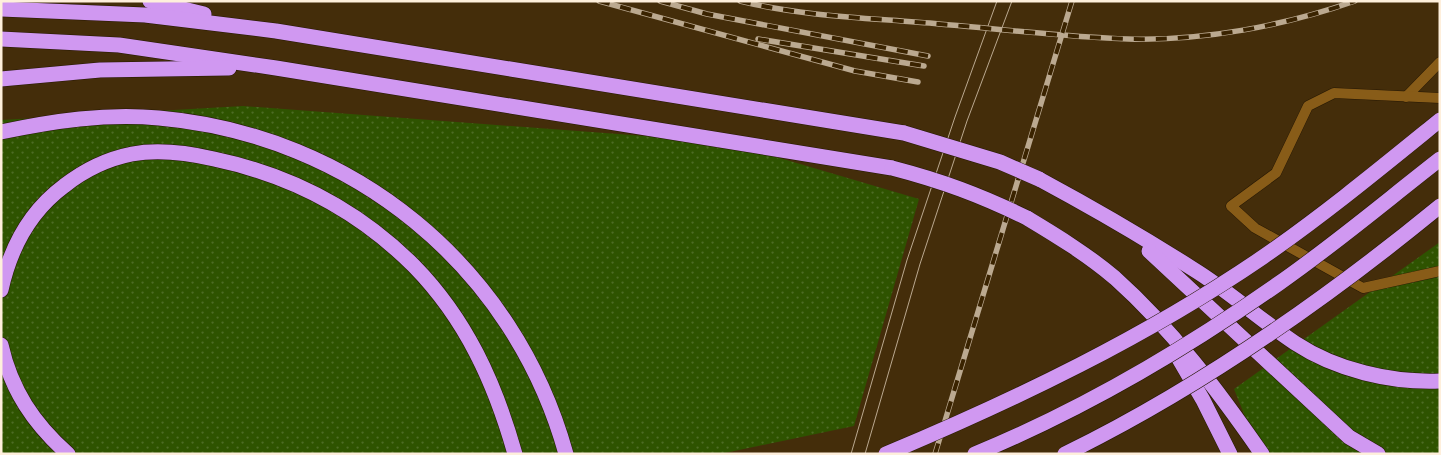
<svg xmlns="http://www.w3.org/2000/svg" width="1441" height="455" font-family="Lora,serif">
  <defs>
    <pattern id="grass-dots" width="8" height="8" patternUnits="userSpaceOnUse" patternTransform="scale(1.25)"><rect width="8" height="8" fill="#2e5300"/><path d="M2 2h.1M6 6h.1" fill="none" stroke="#4d6c25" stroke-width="1.8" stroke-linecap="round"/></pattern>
  </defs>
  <rect width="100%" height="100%" fill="#442d0a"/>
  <g fill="url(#grass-dots)">
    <polygon points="243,106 725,142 919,199 854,426 720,454 1,454 1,120"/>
    <polygon points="1440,242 1440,454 1260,454 1234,389"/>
  </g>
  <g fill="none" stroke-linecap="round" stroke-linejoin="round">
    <g stroke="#251704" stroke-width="11">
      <g id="lane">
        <polyline points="1406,97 1440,62"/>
        <polyline points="1440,98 1334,93 1308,106 1276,173 1231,206 1255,228 1363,288 1440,271"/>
      </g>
    </g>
    <g stroke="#251704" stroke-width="16">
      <g id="highway">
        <polyline points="150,1 204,14"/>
        <polyline points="1,9 145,15 276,31 904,133"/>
        <polyline points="1,39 119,45 276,68 892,168"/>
        <polyline points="1,79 100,70 229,68"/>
        <path d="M 1,132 C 53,121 106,113 159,118 C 352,135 514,266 566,454"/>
        <path d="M 1039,179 C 1091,207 1143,237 1193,269 C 1229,291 1260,320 1295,343 C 1336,370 1391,383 1440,381"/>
        <path d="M 1027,218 C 1057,236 1088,255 1115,278 C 1172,329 1219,392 1262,454"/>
        <polyline points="1149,251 1349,437 1378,454"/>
        <path d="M 1,290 C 10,249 29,212 64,186 C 83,171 107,159 132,154 C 159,149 188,153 214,159 C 290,175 359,211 414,266 C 466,319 495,383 515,454"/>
        <path d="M 1,345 C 11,390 34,424 68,454"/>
        <polyline points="1175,352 1203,400 1230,454"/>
      </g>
    </g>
    <use href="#lane" stroke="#885c18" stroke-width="10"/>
    <use href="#highway" stroke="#d098f1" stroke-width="15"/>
    <g stroke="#bba990" stroke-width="1">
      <polyline points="851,454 907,260 955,117 997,1"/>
      <polyline points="865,454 920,264 967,121 1012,1"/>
    </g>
    <g stroke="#bba990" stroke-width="5.5">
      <g id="rail">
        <polyline points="599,1 855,71 918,82"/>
        <polyline points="660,1 707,14 928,56"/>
        <path d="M 740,1 C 805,17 873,18 939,24 C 1002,29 1065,37 1128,39 C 1203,41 1284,26 1355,1"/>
        <polyline points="758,39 924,66"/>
        <polyline points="935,454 1072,1"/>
      </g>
    </g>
    <use href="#rail" stroke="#3a2300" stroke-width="4" stroke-dasharray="11" stroke-linecap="butt"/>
    <g stroke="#251704" stroke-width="16" stroke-linecap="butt">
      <g id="highway-bridge">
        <polyline points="904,133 1000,162 1039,179"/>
        <path d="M 892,168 C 942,181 980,195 1027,218"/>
        <path d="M 886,454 C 1017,399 1146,337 1263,257 C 1325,214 1382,167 1440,120"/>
        <path d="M 975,454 C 1082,410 1184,350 1278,284 C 1334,245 1386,201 1440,159"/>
        <path d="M 1065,454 C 1200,388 1324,301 1440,206"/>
      </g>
    </g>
    <use href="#highway-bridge" stroke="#d098f1" stroke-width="15"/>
  </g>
  <rect width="1441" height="455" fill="none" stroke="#feefdc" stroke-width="5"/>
</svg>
